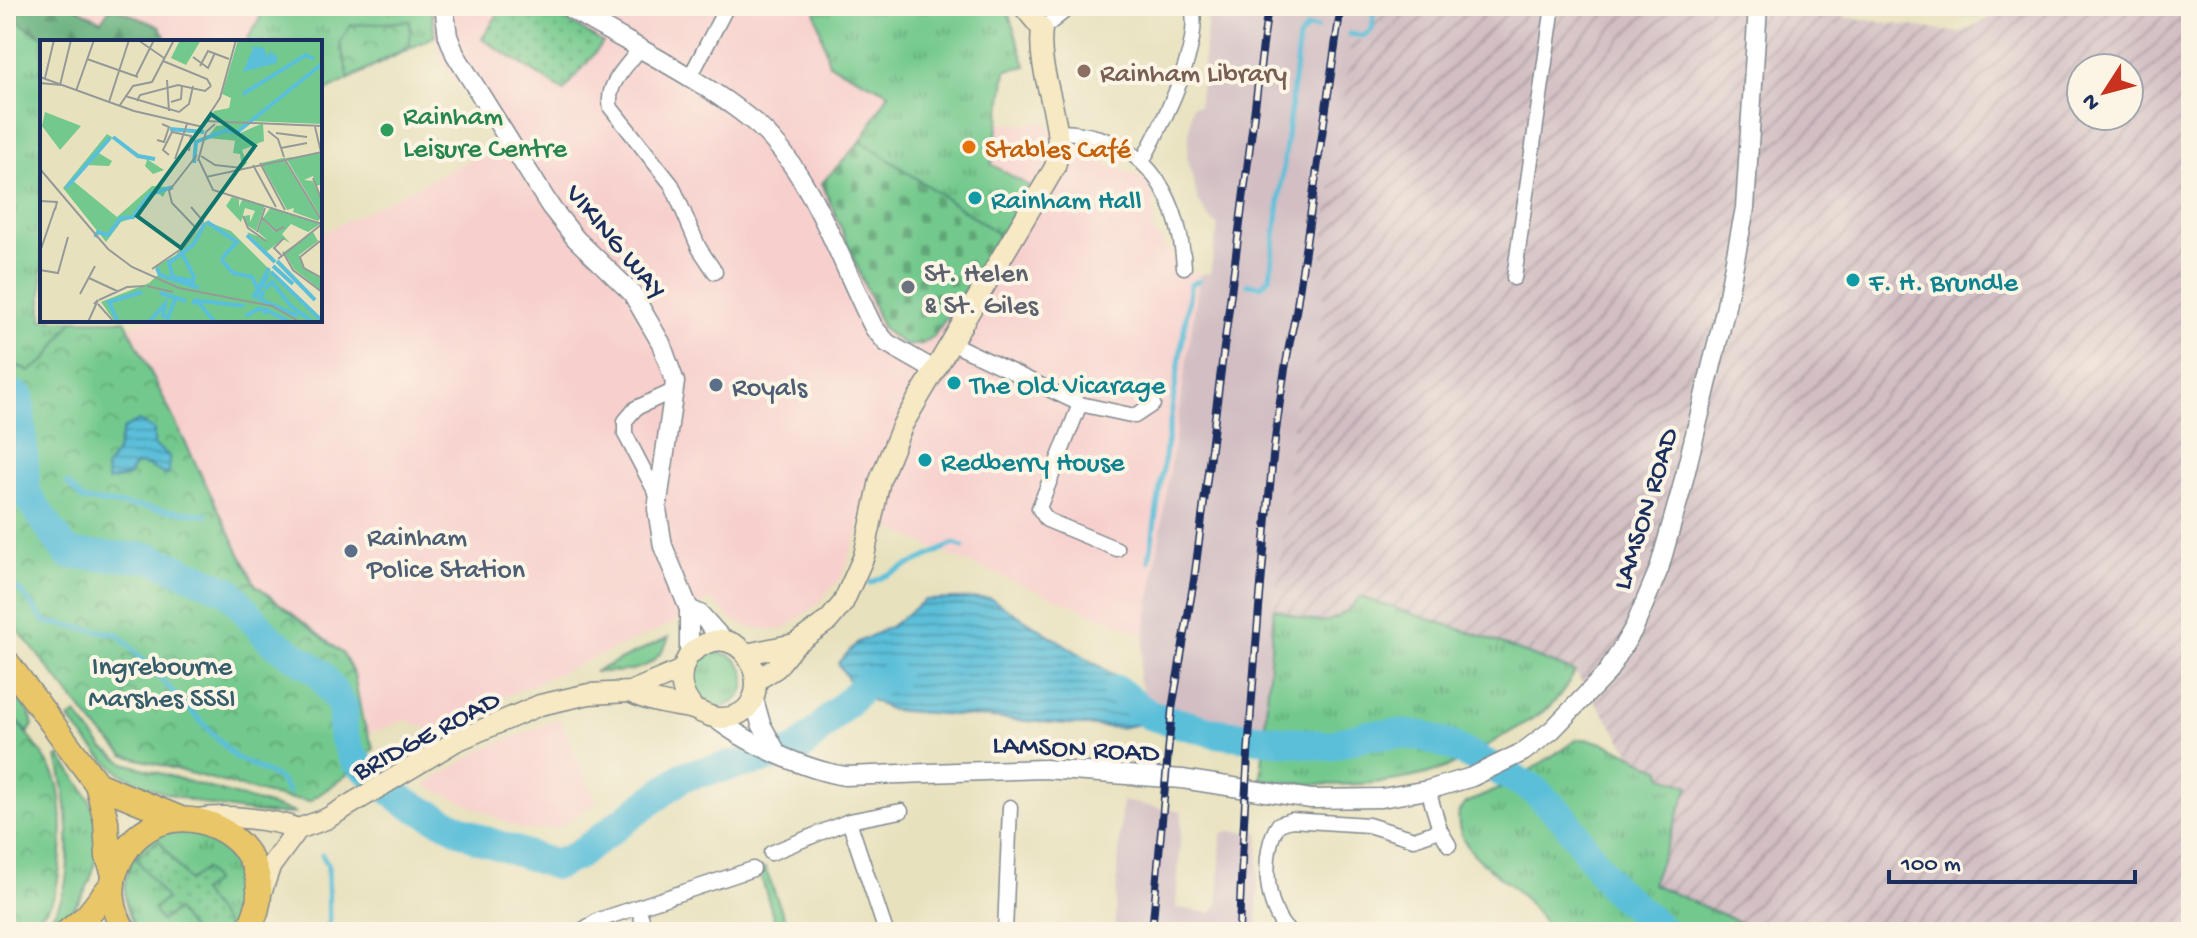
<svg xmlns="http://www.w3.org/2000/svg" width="2197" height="938" font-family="'Gochi Hand',sans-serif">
  <defs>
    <pattern id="industrial-furrows" width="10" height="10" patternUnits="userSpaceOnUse" patternTransform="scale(2)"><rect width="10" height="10" fill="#d2bec3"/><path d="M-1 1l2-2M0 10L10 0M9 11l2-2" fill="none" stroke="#aa9ba2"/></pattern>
    <pattern id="grass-tufts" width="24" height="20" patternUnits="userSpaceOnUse" patternTransform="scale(2)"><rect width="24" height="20" fill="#73c98d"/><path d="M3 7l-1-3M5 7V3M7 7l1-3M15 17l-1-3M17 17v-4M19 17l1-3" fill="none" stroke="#5ea476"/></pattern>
    <pattern id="forest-firs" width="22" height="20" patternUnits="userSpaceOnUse" patternTransform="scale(2)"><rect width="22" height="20" fill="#5ead78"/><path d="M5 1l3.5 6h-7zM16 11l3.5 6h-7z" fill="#4d8d66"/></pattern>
    <pattern id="cemetery-stones" width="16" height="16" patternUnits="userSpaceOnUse" patternTransform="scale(2)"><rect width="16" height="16" fill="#73c98d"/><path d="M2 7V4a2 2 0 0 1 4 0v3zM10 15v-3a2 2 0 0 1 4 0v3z" fill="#5ea476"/></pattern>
    <pattern id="park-crowns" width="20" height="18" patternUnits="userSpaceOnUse" patternTransform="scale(2)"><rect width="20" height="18" fill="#73c98d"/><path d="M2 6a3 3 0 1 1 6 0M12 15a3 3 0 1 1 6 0" fill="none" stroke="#5ea476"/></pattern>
    <pattern id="garden-dots" width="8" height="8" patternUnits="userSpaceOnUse" patternTransform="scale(2)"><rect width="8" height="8" fill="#73c98d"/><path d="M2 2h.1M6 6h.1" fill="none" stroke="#5ea476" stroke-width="1.8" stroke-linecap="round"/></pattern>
    <pattern id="water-rules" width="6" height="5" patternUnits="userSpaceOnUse" patternTransform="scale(2)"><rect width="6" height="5" fill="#5bbfd9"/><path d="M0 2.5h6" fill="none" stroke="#4a9cb3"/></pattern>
  </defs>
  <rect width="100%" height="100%" fill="#fcf5e5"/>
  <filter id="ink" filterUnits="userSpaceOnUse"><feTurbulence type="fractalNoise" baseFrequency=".0125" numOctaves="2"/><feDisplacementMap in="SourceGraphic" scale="16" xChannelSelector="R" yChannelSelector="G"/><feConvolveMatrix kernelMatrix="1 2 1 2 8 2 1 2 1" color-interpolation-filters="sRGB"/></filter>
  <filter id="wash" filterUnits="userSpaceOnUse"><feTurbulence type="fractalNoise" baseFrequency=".006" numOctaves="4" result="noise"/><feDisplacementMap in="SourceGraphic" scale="32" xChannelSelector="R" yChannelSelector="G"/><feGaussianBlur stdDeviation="1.8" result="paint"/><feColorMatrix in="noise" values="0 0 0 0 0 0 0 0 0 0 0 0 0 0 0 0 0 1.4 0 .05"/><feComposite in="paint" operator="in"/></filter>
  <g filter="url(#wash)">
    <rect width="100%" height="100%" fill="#e7e1be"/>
    <g fill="#f7d0cd">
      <polygon points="6,6 267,6 246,42 51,42 6,14"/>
      <polygon points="431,6 814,6 830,64 889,93 861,141 822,184 935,336 1029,187 990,164 999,122 1021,125 1042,121 1075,152 1147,180 1154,197 1152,230 1183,269 1200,274 1146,635 939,551 864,515 842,576 817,605 782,630 751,628 732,620 711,599 667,626 430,729 405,720 368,734 354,674 343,654 255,584 129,328 144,320 320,320 320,234 497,147 441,59 430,20"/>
      <polygon points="560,719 596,802 558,828 524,830 425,785 484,749"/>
    </g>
    <path fill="url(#industrial-furrows)" fill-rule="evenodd" d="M 1374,6 L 1766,6 L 1960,33 L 2013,6 L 2191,6 L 2191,932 L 1762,932 L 1652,884 L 1661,770 L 1634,758 L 1575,672 L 1344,617 L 1317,624 L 1274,608 L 1297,387 L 1326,272 L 1322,254 L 1350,45 L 1351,39 L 1366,41 ZM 2081,68 L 2129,68 L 2129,116 L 2081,116 Z"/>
    <g fill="#d2bec3">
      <polygon points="1209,6 1374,6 1366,41 1351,39 1322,254 1326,272 1313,381 1297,387 1270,643 1265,736 1188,731 1154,712 1138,680 1200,274 1210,273 1218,225 1208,217 1198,200 1187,157 1192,106 1199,106"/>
      <polygon points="1122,801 1182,812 1176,908 1211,913 1218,904 1221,836 1227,831 1259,832 1257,932 1114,932"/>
    </g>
    <g fill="url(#grass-tufts)" stroke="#477c76" stroke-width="2">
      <polygon points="267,6 431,6 435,36 320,94 320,42 246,42"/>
      <polygon points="814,6 1006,6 1026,66 1006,70 996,143 991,152 996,155 991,164 1029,186 1001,236 861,141 889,93 829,64"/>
      <polygon points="6,14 51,42 42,42 42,320 73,320 46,360 30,371 6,361"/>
      <path d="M 1360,597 L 1478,635 L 1575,672 C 1554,710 1539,715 1503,736 C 1486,746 1468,759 1450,766 C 1393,789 1321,787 1261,780 L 1274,608 C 1314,623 1330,633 1360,597 Z"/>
      <path d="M 669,637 C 656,673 628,672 594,672 Z"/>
      <circle cx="718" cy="680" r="27"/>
      <polygon points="6,682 30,714 33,725 28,733 6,709"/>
      <path d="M 76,714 L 103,748 L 125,763 L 296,813 C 253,818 157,797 121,773 C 101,759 84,738 69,719 Z"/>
      <path d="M 1578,739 C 1605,738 1637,759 1661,770 L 1662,776 L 1689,786 L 1652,884 L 1762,932 L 1552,932 C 1543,921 1534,909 1524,898 C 1501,873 1452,852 1459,811 L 1466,803 L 1506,786 Z"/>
      <path d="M 60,756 C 71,773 87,790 93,809 C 108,861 83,932 19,932 C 27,928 40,926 47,920 C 81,893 67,794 57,758 Z"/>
      <path d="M 189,829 C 199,833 216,837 225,844 C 253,865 251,907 232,932 L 139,932 C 115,902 121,853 158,836 C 167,831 179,831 189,829 Z"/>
      <polygon points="765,868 790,932 778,932 759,870"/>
    </g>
    <polygon fill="url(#forest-firs)" stroke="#3c6e6b" stroke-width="2" points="6,6 73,6 101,21 111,6 160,27 168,42 51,42 6,14"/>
    <polygon fill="url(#cemetery-stones)" stroke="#477c76" stroke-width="2" points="861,141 1001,236 934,336 922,344 906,346 883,329 822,183"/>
    <g fill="url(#park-crowns)" stroke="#477c76" stroke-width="2">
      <polygon points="410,21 410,46 349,79 340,42 351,25"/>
      <polygon points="73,320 125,320 255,584 343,654 354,674 362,718 374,749 348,767 347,775 310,801 282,798 124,755 94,725 6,615 6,361 30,371 46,360"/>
      <path d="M 6,709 C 23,730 46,754 56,779 C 65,802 64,885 49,906 C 39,920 22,923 6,925 Z"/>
    </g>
    <g fill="url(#garden-dots)" stroke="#477c76" stroke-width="2">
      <polygon points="503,6 545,6 603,43 564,91 482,39"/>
      <polygon points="159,840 189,881 205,869 214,881 201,892 228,928 223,932 193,932 176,910 161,921 153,909 166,899 136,858"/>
    </g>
    <g fill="url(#water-rules)" stroke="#3b779c" stroke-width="2">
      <path d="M 139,421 L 154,430 L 154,445 L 169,456 L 169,472 L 166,475 C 153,470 148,462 134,465 L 129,476 L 108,481 L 106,468 L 117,451 L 123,429 Z"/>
      <polygon points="990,598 1139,691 1151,722 1119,728 891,710 857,693 838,663 858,642 890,627 925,600"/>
    </g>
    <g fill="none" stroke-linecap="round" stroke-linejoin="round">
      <g stroke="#5bbfd9" stroke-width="5">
        <polyline points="1842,6 1977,14"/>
        <polyline points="2005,11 2019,9"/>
        <polyline points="1349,34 1363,36 1372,30 1375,6"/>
        <polyline points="1248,284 1261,286 1270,277 1299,38 1308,27 1317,28"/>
        <polyline points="67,483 83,500 207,515"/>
        <polyline points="1149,561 1191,284 1199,281"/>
        <polyline points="870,583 954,544 963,547"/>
        <polyline points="6,590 20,590 45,622 118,634 235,757 278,778 289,793"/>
        <polyline points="322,855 328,866 329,932"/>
      </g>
      <g stroke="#5bbfd9" stroke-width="30">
        <polyline points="6,393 19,397 26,494 68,554 151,558 229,591 270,639 320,673 343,707 343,735 354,759 405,802 477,838 556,865 578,855 684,776 796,752 864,686 893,677"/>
        <polyline points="1117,690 1149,715 1216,733 1328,746 1366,735 1397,734 1423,736 1452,746 1532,788 1564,818 1613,888 1664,932"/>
      </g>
    </g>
  </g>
  <g filter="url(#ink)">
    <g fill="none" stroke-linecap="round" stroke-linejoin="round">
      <g stroke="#81888e" stroke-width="17">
        <g id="minor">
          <polyline points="1042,29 1071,6"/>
          <path d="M 639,50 C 626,67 605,85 611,108 L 672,185 L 699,248 L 715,272"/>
          <polyline points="689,79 727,6"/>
          <path d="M 1058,132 C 1141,133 1179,190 1184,267"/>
          <path d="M 1143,160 C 1163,122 1202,48 1192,6"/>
          <polyline points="1514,278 1553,6"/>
          <polyline points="949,342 1080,404 1135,416 1153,404"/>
          <polyline points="1080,404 1039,508 1047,520 1117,549"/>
          <polyline points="658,497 625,434 625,421 636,408 673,391"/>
          <polyline points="1428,790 1440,830 1449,845"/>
          <polyline points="849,821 901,811"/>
          <polyline points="771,853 849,821 886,932"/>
          <polyline points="638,907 646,932"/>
          <polyline points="579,932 599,920 753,869"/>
          <polyline points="1005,932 1010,807"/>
          <path d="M 1289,932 C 1265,911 1260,850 1279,824 L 1291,820 L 1368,825 L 1414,839 L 1440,830"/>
        </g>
      </g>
      <g stroke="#81888e" stroke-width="21">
        <g id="tertiary">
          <polyline points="444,6 448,36 455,54 550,206 576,239 632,293 661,343 675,382 657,509 663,546 689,609"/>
          <path d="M 566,6 C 628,44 698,76 754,122 C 811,169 841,264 874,328 L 887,343 L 934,370"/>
          <polyline points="689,609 700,614 725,642"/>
          <polyline points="689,609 689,655"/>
          <polyline points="753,696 761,724 776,751"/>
          <path d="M 715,718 C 746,743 806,770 845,776 L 1044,769 L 1182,779 L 1311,799 L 1381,798 L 1428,790 L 1472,777 L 1523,752 L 1552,730 L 1607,673 L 1634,628 L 1659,569 L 1681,491 L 1725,311 L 1745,208 L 1758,6"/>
        </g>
      </g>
      <g stroke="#81888e" stroke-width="23">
        <g id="secondary">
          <polyline points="746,654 795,644"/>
          <path d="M 757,680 L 776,668 L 795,644 L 829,620 L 843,603 L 864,556 L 880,480 L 903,424 L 1055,167 C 1067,121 1036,77 1042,29 L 1023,6"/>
          <path d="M 630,692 C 649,702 668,704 689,708 C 699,710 707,717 718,718 C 789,720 749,600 689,655 C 677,674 679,692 694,709"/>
          <path d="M 198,819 C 224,814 273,819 298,829"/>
          <polyline points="259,899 270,867 298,829 326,819 456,741 540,705 589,694 630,692 682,670"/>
        </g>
      </g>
      <g stroke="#81888e" stroke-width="27">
        <g id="primary">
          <polyline points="6,661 97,784 106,821 108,857 114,874"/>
          <polyline points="97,784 181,819"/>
          <polyline points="67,932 87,916 113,883"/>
          <path d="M 125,932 C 113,914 108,888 117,867 C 158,768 301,840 247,932"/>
        </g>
      </g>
      <use href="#minor" stroke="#fff" stroke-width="14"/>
      <use href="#tertiary" stroke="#fff" stroke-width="18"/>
      <use href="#secondary" stroke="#f6e9c3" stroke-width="20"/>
      <use href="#primary" stroke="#e9c769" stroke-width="24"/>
      <g stroke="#1b2f5e" stroke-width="8">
        <g id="rail">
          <polyline points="1152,932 1172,709 1194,580 1268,6"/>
          <path d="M 1239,932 C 1243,816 1251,700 1261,585 C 1269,494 1276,402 1296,312 L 1341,6"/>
        </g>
      </g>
      <use href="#rail" stroke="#fcf5e5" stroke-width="5" stroke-dasharray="15" stroke-linecap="butt"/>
    </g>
  </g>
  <circle fill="#8d6e63" stroke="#fcf5e5" stroke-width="3" cx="1084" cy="71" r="8"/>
  <circle fill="#2e9e5b" stroke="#fcf5e5" stroke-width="3" cx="387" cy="130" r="8"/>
  <circle fill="#e8710a" stroke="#fcf5e5" stroke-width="3" cx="969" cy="147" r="8"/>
  <g fill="#0f9aa8" stroke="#fcf5e5" stroke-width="3">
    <circle cx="975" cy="198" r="8"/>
    <circle cx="1853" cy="280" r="8"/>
    <circle cx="954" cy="383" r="8"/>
    <circle cx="925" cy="460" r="8"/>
  </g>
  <circle fill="#6b7280" stroke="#fcf5e5" stroke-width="3" cx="908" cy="287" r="8"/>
  <g fill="#5c6f8a" stroke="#fcf5e5" stroke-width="3">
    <circle cx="716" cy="385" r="8"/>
    <circle cx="351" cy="551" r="8"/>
  </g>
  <g text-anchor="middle" stroke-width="8" stroke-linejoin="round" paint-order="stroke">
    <g font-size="28" fill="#785e54" stroke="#fcf5e5" text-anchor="start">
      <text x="1100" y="81">Rainham Library</text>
    </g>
    <g font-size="28" fill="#27864d" stroke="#fcf5e5" text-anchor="start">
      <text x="403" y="124">Rainham<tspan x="403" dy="32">Leisure Centre</tspan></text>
    </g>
    <g font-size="28" fill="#c56008" stroke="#fcf5e5" text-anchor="start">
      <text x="985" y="157">Stables Café</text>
    </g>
    <g font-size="28" fill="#0d838f" stroke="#fcf5e5" text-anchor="start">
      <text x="991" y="208">Rainham Hall</text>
      <text x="1869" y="290">F. H. Brundle</text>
      <text x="970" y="393">The Old Vicarage</text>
      <text x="941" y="470">Redberry House</text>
    </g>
    <g font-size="28" fill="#1b2f5e" stroke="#fcf5e5">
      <text transform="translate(618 240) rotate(50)" y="10">VIKING WAY</text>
      <text transform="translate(1643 508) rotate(-73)" y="10">LAMSON ROAD</text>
      <text transform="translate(425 733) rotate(-28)" y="10">BRIDGE ROAD</text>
      <text transform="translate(1076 746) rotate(3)" y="10">LAMSON ROAD</text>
    </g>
    <g font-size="28" fill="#5b616d" stroke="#fcf5e5" text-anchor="start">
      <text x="924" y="281">St. Helen<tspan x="924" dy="32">&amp; St. Giles</tspan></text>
    </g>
    <g font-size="28" fill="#4e5e75" stroke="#fcf5e5" text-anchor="start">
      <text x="732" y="395">Royals</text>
      <text x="367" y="545">Rainham<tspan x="367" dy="32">Police Station</tspan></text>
    </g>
    <g font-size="28" fill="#355d6c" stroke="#fcf5e5">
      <text x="162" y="674">Ingrebourne<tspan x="162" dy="32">Marshes SSSI</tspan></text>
    </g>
  </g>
  <g transform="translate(40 40)">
    <rect width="282" height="282" fill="#e7e1be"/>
    <path d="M 5,72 L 41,86 L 20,110 L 2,86 ZM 223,83 L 224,101 L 202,110 L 207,123 L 202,128 L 200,114 L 193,113 L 196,95 ZM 67,94 L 124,130 L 113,134 L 105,126 L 107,120 L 72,98 L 57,112 L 72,121 L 69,126 L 46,125 L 32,140 L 77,177 L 112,146 L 128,147 L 123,157 L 118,153 L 103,161 L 96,177 L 81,182 L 66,202 L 23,148 Z" fill="#73c98d"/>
    <path d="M 166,181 L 191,191 L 282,282 L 75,282 L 61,262 L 109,243 L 118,235 L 115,227 L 136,215 Z" fill="#73c98d"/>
    <path d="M 140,0 L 161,0 L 146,25 L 131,18 ZM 198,0 L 282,0 L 282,84 L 210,81 L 196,95 L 198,101 L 167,98 L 176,86 L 187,85 L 171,77 L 174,71 L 189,68 L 191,58 L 182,54 Z" fill="#73c98d"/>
    <path d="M 282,113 L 282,144 L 276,146 L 273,136 L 264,140 L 273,141 L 282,162 L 282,179 L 246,118 ZM 243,118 L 280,179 L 278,181 L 253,172 L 254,168 L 247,170 L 221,123 ZM 192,157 L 199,159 L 199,167 L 202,160 L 225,165 L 216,191 L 208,186 L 204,176 L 210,175 L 210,182 L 215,171 L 205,168 L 201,182 L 186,166 ZM 231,167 L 280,184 L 268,192 L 251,184 L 242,194 L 250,203 L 243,199 L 226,212 L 207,192 L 227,200 L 218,192 L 222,179 L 236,193 L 223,178 ZM 273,192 L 278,201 L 259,215 L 263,227 L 282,239 L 282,251 L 254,229 L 244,212 Z" fill="#73c98d"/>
    <path d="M 214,6 L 224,8 L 228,18 L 229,11 L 237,16 L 237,23 L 203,32 Z" fill="#5bbfd9"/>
    <path fill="none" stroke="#5bbfd9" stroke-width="4" d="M 203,54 L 266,15 L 274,19M 130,89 L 164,92M 73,97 L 98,116 L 115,119M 154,123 L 156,102 L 187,90 L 196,93 L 282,24M 26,148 L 70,98M 167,182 L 197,202 L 182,218M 207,195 L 235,222M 55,197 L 58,192 L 68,195 L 81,178 L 93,177 L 110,154 L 133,147M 143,215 L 155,239M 181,219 L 193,233 L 212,237 L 217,248M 128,220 L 133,237 L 153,241 L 153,246M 237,221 L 275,260M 128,224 L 154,204 L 165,183M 233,226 L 253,244M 117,228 L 120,235 L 159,248M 231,232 L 282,281M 225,249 L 232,242 L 251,266 L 273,282M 224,251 L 220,259 L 258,276M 120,253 L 146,261M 213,258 L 229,228M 215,258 L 228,235M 153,260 L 204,266M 152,262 L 159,263 L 175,282M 226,270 L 250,282M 206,276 L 218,269 L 226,270 L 224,274M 78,282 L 69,262 L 102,252M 109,282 L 125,264 L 123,276 L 128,278 L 135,259"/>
    <path fill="none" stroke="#959a98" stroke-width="2" d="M 98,0 L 124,18M 153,17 L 168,28 L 175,13M 47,19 L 98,37M 123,21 L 167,39 L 171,46M 160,26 L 168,11 L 189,19M 96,36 L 114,0M 0,37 L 94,71 L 163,87M 5,38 L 14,0M 127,40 L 129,71M 0,43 L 20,45 L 31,0M 36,51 L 54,0M 85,56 L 139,72 L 149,64 L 153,46M 97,61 L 100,55 L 138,45 L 165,51 L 171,46M 69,62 L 89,0M 131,62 L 141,59 L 142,45M 80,65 L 93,46 L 112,42 L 134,0M 165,81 L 282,86M 165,81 L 180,58 L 196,0M 275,87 L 281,112M 228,91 L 238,99 L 244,117M 236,93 L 267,97M 117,100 L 124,102 L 129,87 L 122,84M 241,108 L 267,103M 129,115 L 123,110 L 132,92 L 151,96 L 149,111M 161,116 L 175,125 L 202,128M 158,118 L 173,150 L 282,184M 244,118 L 282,181M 135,119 L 147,84M 158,121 L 166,92 L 175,84M 220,123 L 245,170M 213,125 L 236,167M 0,129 L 68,209 L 92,227 L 139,248 L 232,266 L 260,282M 166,137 L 282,112M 273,138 L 282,161M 0,161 L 17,162 L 15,170M 203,176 L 208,188 L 226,201M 222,178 L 236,191 L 244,187M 156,188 L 132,163 L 129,151 L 157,115M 217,192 L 225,168M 280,201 L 260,217 L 264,228 L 282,238M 1,209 L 15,168M 243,212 L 253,230 L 282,252M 241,215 L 234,208 L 244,198M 238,219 L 282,184M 112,229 L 144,207 L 163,181 L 151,167M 0,230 L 18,233 L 28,197M 49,238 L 77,251M 107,246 L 133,252M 40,254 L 55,226M 59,260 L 87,247 L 105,246M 58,264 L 74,282M 48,282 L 58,260 L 54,264"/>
    <path fill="#0f766e" fill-opacity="0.15" stroke="#0f766e" stroke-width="4" d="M 171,74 L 215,106 L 141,208 L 97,176 Z"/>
    <rect width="282" height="282" fill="none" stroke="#1b2f5e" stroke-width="4"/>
  </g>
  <rect width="2197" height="938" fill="none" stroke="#fcf5e5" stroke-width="32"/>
  <g transform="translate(2105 92) rotate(234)"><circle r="38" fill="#fcf5e5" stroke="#a2a6af" stroke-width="2"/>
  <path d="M0-6L14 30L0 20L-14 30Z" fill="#c8321e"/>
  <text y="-12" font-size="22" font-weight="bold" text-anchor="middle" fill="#1b2f5e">N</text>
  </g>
  <path d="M1889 870v12h246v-12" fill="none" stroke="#1b2f5e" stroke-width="4"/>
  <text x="1901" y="870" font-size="24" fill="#1b2f5e" stroke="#fcf5e5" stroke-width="6" paint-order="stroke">100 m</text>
</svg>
